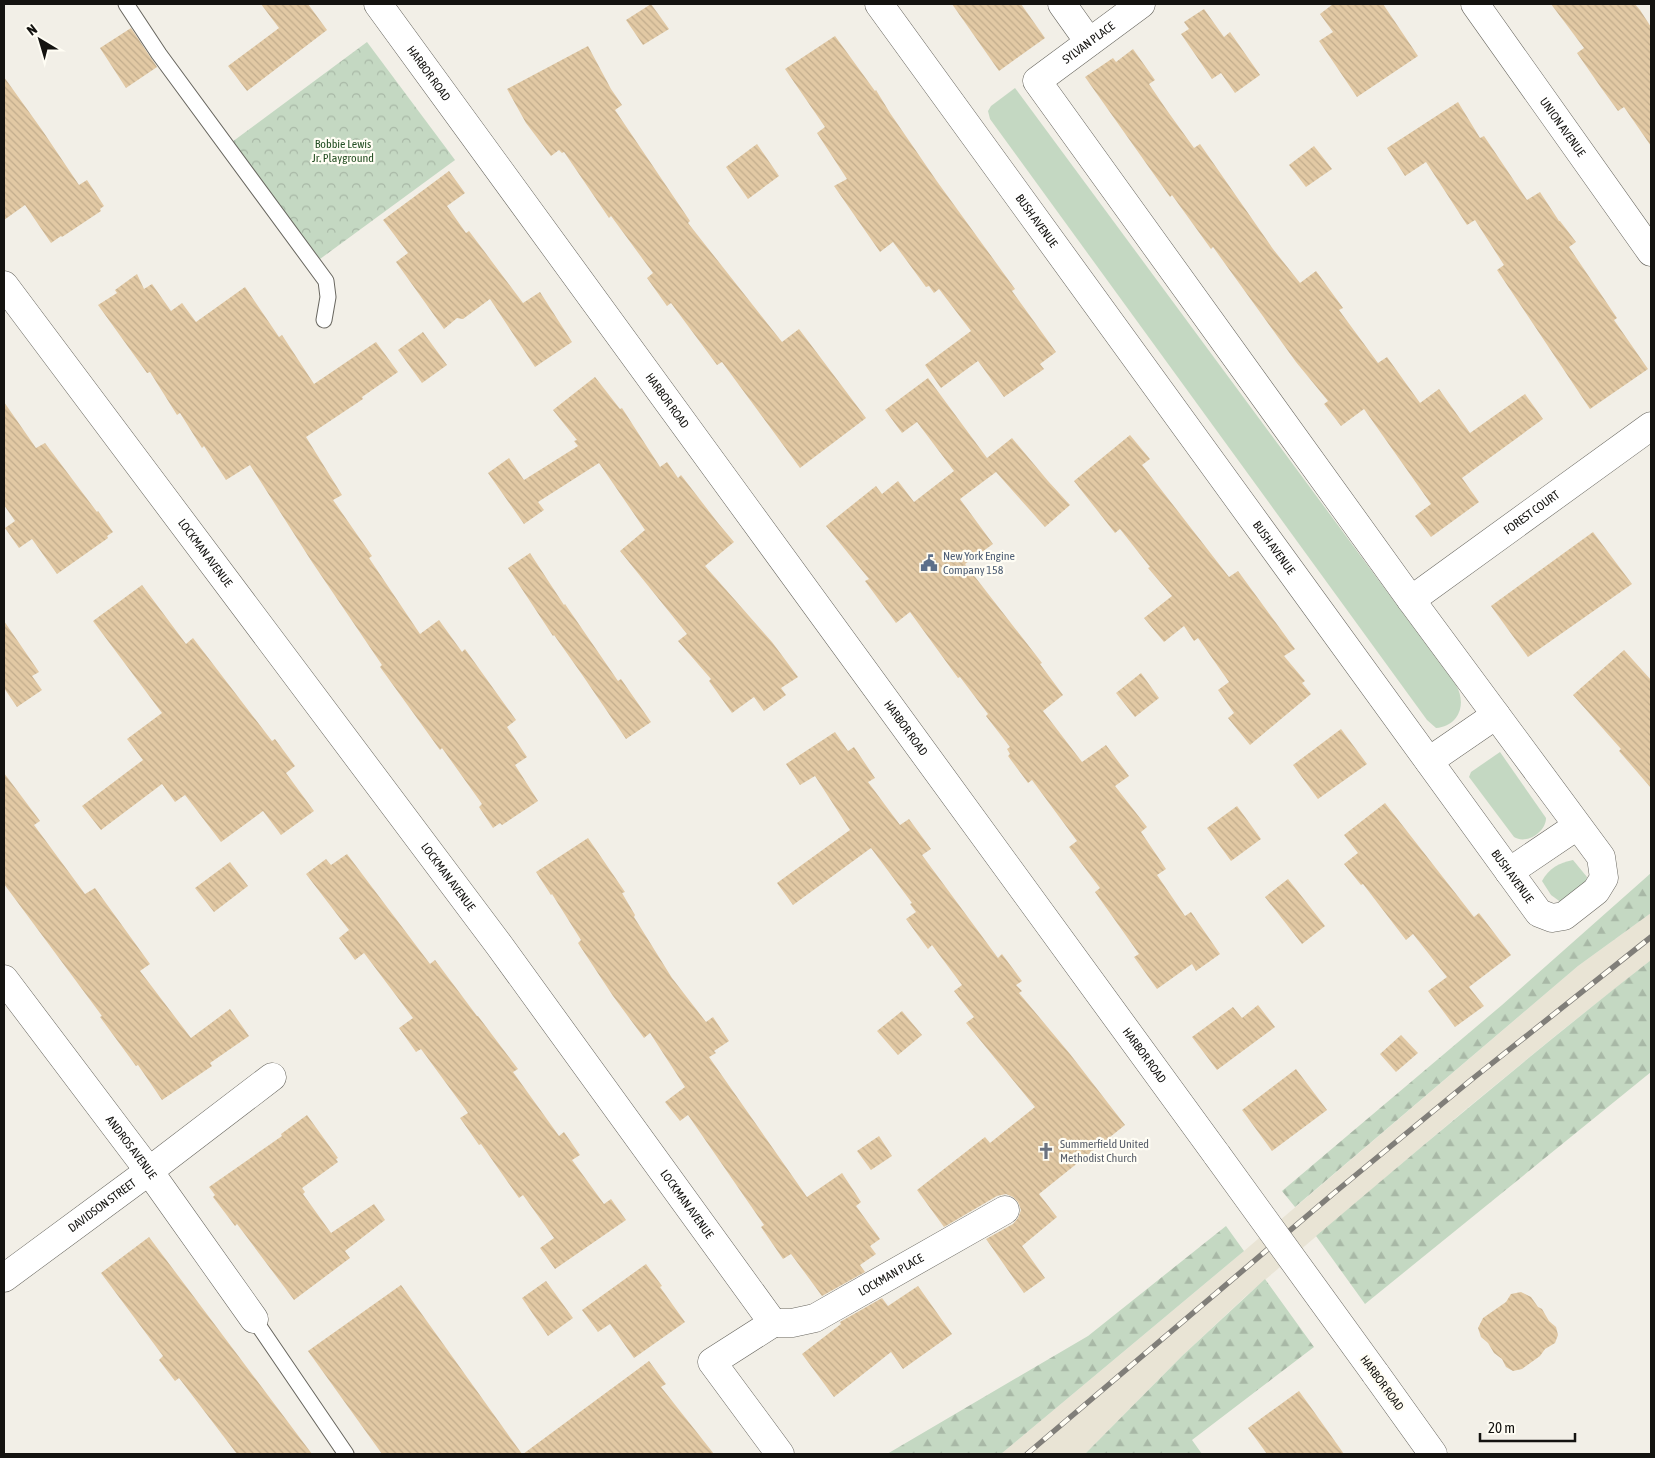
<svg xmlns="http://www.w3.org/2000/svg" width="1655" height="1458" font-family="'Asap Condensed',sans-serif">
  <defs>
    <pattern id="forest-firs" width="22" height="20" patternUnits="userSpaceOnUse" patternTransform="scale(1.25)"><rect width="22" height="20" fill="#c4d8c2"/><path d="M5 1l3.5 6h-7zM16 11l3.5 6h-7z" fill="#a8b8a6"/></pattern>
    <pattern id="park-crowns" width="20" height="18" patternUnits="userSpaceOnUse" patternTransform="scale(1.25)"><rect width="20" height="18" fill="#c4d8c2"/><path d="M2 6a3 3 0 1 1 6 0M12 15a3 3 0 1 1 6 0" fill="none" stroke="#a8b8a6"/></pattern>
    <pattern id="building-back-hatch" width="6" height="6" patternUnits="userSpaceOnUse" patternTransform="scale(1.25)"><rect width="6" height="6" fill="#e2c9a4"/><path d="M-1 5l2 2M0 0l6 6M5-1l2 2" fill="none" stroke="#c1ac8c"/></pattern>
  </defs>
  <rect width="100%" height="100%" fill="#f2efe7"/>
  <polygon fill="#e9e4d5" points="1651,913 1651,960 1560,1032 1465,1110 1246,1296 1182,1356 1085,1454 1001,1454 1244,1251 1578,966"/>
  <g fill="#c4d8c2">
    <path d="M 1015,88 L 1456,685 C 1467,704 1459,726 1436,728 L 1427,720 L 990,119 L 988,111 L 991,106 Z"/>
    <path d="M 1500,752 L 1546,818 C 1546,832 1526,845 1514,837 L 1469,777 L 1471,772 Z"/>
    <path d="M 1573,860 L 1587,877 L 1585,886 L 1562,903 L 1551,895 L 1542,881 C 1549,868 1559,863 1573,860 Z"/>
  </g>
  <g fill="url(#forest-firs)">
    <polygon points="1651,873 1651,913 1578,966 1295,1207 1282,1191 1502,1005"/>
    <path d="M 1651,960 L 1651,1072 L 1365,1304 L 1316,1236 C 1427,1142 1537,1049 1651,960 Z"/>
    <polygon points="1226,1226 1244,1251 1001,1454 887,1454 1088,1336"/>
    <polygon points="1265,1279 1314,1347 1192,1440 1202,1454 1085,1454 1182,1356"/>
  </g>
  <polygon fill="url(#park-crowns)" points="367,42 455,160 320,259 232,142"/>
  <g fill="url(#building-back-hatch)">
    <polygon points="261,4 308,4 327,30 247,91 228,66 279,28"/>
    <polygon points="651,4 669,29 643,45 626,20"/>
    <polygon points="952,4 1021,4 1045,38 999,71"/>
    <polygon points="1333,4 1383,4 1418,56 1357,97 1319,41 1333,32 1320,14"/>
    <polygon points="1551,4 1635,4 1640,10 1651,27 1651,146 1624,107 1618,111 1602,89 1577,53 1584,48"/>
    <polygon points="1204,9 1224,37 1230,32 1260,75 1235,93 1221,73 1212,79 1181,34 1189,29 1184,22"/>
    <polygon points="131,28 157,67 126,88 100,48"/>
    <polygon points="835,36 875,91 876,90 890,113 936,180 1015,289 1012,291 1056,352 1040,364 1044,369 1004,397 978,361 941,388 925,365 971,331 939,289 934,293 929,286 926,287 893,242 880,252 834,186 847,179 817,133 825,127 785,69"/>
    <polygon points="588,46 611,89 622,105 615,110 690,221 688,223 782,342 799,329 866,418 800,468 722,362 717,365 671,303 667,306 647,278 653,273 611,216 609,218 564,152 562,153 559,150 551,156 526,123 507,89"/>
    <polygon points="1133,49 1155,80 1149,84 1166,109 1194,148 1200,144 1273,249 1300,283 1316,271 1343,308 1339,310 1378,363 1387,357 1420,403 1439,389 1470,433 1525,394 1543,419 1462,478 1479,502 1431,537 1415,516 1431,504 1364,409 1341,426 1324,404 1328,401 1296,362 1213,247 1211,249 1172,195 1170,197 1085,77 1113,58 1116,62"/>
    <polygon points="4,77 42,130 79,185 87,180 104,206 100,209 101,211 62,237 61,236 51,243 25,205 4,220"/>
    <polygon points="1458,102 1480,138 1484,136 1527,200 1540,192 1559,221 1560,221 1576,242 1569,247 1617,318 1614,320 1648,369 1590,409 1497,270 1504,265 1475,220 1467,225 1426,162 1405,176 1387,148"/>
    <polygon points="757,144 779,176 748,199 726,167"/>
    <polygon points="1314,146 1332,169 1306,187 1289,165"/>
    <polygon points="449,171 465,193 447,206 466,233 469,231 523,303 540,292 572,342 535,367 490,299 463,319 457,318 444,329 396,262 408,253 383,220"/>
    <polygon points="137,274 144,289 152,284 171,311 182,303 196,322 245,287 279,337 282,335 314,384 376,342 398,372 362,397 363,399 306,437 342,495 333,500 372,556 369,558 420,634 439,620 462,652 465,649 516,720 507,727 527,757 515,765 538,801 502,825 500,823 493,828 479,807 482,804 442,748 440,750 380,667 382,665 312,562 250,465 226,480 204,446 202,448 180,413 177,415 150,372 147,373 98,305 117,293 115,290"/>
    <polygon points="423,332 447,365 422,383 398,350"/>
    <polygon points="595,377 620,409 622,408 660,467 667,462 678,478 681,475 718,523 734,542 705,566 772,642 798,677 781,688 786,695 764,711 754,697 732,713 709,681 711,679 678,641 687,634 620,551 645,530 599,463 538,502 544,510 524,524 488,473 509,458 524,480 578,446 574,441 577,440 553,410"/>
    <polygon points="928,378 987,458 1012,438 1048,481 1070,505 1045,527 996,472 960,499 993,544 965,564 1042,663 1040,664 1063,695 1043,711 1082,762 1106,745 1129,776 1115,786 1147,827 1141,832 1166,869 1157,875 1185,916 1191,912 1220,954 1196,971 1192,964 1157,989 1134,957 1139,954 1095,892 1100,888 1069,847 1077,841 1032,780 1028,783 1008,756 1010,754 1007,749 1010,747 986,716 988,714 960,677 958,678 910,612 896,623 865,581 869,579 826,526 876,486 882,494 898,481 914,502 954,471 917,422 902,433 885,410"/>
    <polygon points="4,402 36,448 45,443 97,512 98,511 113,532 107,536 108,538 57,574 32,539 19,548 5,528 15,521 4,505"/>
    <polygon points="1130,435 1150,459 1142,465 1229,577 1238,571 1295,649 1284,656 1305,681 1302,683 1311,694 1250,745 1228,718 1234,713 1218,690 1229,682 1198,638 1194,641 1184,626 1164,642 1144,618 1172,596 1148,568 1150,567 1120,529 1115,533 1074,481"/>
    <polygon points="1593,532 1632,584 1528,657 1491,606"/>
    <polygon points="530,553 564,605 565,604 618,681 621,679 651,722 626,739 583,676 554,635 553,636 508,568"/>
    <polygon points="142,585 186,644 193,638 272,741 275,739 295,766 286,773 314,811 281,835 263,811 221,842 185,795 175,802 162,784 101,830 82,806 143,760 127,739 162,713 93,621"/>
    <polygon points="4,621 39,672 32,676 42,690 17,707 4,688"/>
    <polygon points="1624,650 1651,680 1651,788 1619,751 1621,749 1573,695"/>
    <polygon points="1141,673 1159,698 1135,717 1116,693"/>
    <polygon points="1341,729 1367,764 1318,799 1293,765"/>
    <polygon points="835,732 848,751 854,747 875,778 868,782 900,825 909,819 931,849 922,855 998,958 1002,954 1022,981 1016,985 1022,991 1019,993 1070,1054 1125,1125 1039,1194 1057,1217 1022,1246 1045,1278 1024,1293 986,1239 1013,1224 1018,1218 1021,1210 1018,1202 1013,1197 1006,1194 997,1196 944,1227 917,1190 985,1137 990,1143 1035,1107 966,1023 974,1017 954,991 962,985 932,945 928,949 906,919 916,912 910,904 912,903 871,848 793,905 777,883 850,830 815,776 800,785 786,764"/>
    <polygon points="4,773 40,821 34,825 85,894 95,888 150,964 140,971 191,1038 230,1009 249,1036 210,1063 212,1066 162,1100 138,1065 136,1066 100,1017 102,1016 4,884"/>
    <polygon points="1385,803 1474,917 1479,913 1511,955 1469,987 1484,1006 1455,1027 1428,991 1447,977 1413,934 1406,940 1363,884 1361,885 1344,864 1358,853 1344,835"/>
    <polygon points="1237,806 1261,839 1231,861 1207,828"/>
    <polygon points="588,838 625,892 622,893 635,915 634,917 672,978 706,1022 713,1017 729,1041 714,1051 716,1053 709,1057 807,1197 842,1173 861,1202 856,1206 880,1239 870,1246 876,1254 860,1265 865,1272 822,1296 791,1254 783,1259 761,1227 764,1225 688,1115 680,1121 665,1102 685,1087 650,1033 644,1038 613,996 578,943 581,940 552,894 551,895 536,872"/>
    <polygon points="347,854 430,964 435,960 477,1016 478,1016 518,1069 513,1072 559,1136 564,1132 580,1155 572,1160 604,1204 611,1199 626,1220 555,1269 540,1248 554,1238 523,1195 519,1198 481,1144 479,1145 460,1118 468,1113 421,1049 416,1052 399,1028 413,1018 364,953 355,960 339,938 349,930 306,874 326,859 331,865"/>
    <polygon points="230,862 248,886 214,912 195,888"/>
    <polygon points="1288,879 1325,926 1302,944 1265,897"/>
    <polygon points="1258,1005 1275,1027 1217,1070 1192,1037 1233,1007 1242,1018"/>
    <polygon points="902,1011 922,1035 898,1055 877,1031"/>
    <polygon points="1401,1035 1418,1053 1396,1072 1380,1054"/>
    <polygon points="1296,1069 1327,1110 1272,1151 1242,1110"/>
    <polygon points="307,1115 338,1158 336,1159 338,1162 302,1188 305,1192 303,1194 331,1233 374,1204 385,1220 345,1251 350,1258 294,1300 237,1224 235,1226 213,1197 215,1195 209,1187 282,1136 281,1134"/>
    <polygon points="879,1136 892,1156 871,1170 857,1151"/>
    <polygon points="149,1237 312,1454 237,1454 179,1378 175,1381 159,1360 163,1356 101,1273"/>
    <polygon points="646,1264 662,1286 660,1287 685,1322 634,1358 610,1324 598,1332 582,1310"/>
    <polygon points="546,1281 573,1318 548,1336 522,1298"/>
    <polygon points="401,1285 522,1454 382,1454 308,1351"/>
    <polygon points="918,1286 952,1334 903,1369 891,1352 834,1397 802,1354 841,1324 840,1322 882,1298 888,1306"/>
    <polygon points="1521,1292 1531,1297 1538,1307 1542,1309 1549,1321 1556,1327 1558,1335 1555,1343 1545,1349 1540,1356 1522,1369 1513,1371 1506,1367 1502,1359 1494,1353 1488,1343 1481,1337 1478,1328 1483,1318 1506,1302 1511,1294"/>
    <polygon points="649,1361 666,1384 661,1387 714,1454 523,1454"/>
    <polygon points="1299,1391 1312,1409 1344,1454 1267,1454 1248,1428"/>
  </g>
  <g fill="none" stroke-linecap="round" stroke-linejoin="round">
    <g stroke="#68665f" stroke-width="17">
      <g id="lane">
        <polyline points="126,4 159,54 326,281 328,297 324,320"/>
        <polyline points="254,1319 346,1454"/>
      </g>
    </g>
    <g stroke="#68665f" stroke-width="29">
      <g id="street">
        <path id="s1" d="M 378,4 L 1217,1155"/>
        <path id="s2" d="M 879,4 L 1539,913 L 1552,918 L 1564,916 L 1596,891 L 1604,878 L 1601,857 L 1411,600 L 1037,81 L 1141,4"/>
        <polyline points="1062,4 1089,42"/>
        <path id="s3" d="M 1475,4 L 1651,252"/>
        <path id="s4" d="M 4,285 L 499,945 L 773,1323"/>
        <path id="s5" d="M 1411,600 L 1651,426"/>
        <polyline points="1429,761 1496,715"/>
        <polyline points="1509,872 1577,826"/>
        <path id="s6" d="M 4,979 L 149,1171 L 254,1319"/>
        <path id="s7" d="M 4,1278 L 149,1171 L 272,1077"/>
        <path id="s8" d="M 773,1323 L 792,1323 L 815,1318 L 1005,1210"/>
        <polyline points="773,1323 712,1362 780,1454"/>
        <polyline points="1375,1373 1433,1454"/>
      </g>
    </g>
    <use href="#lane" stroke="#fff" stroke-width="15"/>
    <use href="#street" stroke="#fff" stroke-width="28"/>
    <g stroke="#807e79" stroke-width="5.5">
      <polyline id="rail" points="1027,1454 1334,1193 1471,1080 1651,937"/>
    </g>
    <use href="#rail" stroke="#fffdf4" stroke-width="4" stroke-dasharray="11" stroke-linecap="butt"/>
    <g stroke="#68665f" stroke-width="29" stroke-linecap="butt">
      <polyline id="street-bridge" points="1217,1155 1375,1373"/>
    </g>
    <use href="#street-bridge" stroke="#fff" stroke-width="28"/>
  </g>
  <defs>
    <g id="civic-bare" transform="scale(1.35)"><path d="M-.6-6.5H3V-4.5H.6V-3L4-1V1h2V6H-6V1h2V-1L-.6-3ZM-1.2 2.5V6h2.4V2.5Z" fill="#5c6f8a" stroke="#fffdf4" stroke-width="2.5" paint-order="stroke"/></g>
    <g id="church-bare" transform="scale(1.35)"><path d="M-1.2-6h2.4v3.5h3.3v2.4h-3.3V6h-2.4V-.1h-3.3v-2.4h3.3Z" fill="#6b7280" stroke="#fffdf4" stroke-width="2.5" paint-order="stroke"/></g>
  </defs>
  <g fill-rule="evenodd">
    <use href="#civic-bare" x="929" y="563"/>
    <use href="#church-bare" x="1046" y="1151"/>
  </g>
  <g text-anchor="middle" stroke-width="4.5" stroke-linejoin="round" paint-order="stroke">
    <g font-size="12" fill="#141310" stroke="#fffdf4">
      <text dy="4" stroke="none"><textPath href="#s2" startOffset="2250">SYLVAN PLACE</textPath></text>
      <text dy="4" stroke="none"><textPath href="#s1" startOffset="86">HARBOR ROAD</textPath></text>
      <text dy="4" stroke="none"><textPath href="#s3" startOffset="151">UNION AVENUE</textPath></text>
      <text dy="4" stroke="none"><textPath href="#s2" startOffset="268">BUSH AVENUE</textPath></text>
      <text dy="4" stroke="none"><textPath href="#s1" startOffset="491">HARBOR ROAD</textPath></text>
      <text dy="4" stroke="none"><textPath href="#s5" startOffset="149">FOREST COURT</textPath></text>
      <text dy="4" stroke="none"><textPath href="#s2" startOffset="672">BUSH AVENUE</textPath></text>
      <text dy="4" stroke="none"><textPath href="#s4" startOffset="335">LOCKMAN AVENUE</textPath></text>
      <text dy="4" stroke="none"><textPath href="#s1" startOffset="896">HARBOR ROAD</textPath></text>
      <text dy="4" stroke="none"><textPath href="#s2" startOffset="1078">BUSH AVENUE</textPath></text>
      <text dy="4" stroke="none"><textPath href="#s4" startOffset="740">LOCKMAN AVENUE</textPath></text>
      <text dy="4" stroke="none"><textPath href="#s1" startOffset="1301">HARBOR ROAD</textPath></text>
      <text dy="4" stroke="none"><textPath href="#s6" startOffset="211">ANDROS AVENUE</textPath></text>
      <text dy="4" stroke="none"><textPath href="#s4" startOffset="1145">LOCKMAN AVENUE</textPath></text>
      <text dy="4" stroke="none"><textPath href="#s7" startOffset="122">DAVIDSON STREET</textPath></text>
      <text dy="4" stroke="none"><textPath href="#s8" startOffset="130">LOCKMAN PLACE</textPath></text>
      <text transform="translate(1382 1383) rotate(54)" y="4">HARBOR ROAD</text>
    </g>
    <g font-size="12" fill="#244f23" stroke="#fffdf4">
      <text x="343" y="148">Bobbie Lewis<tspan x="343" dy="14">Jr. Playground</tspan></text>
    </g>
    <g font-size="12" fill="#4e5e75" stroke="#fffdf4" text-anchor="start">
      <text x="943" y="560">New York Engine<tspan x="943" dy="14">Company 158</tspan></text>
    </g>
    <g font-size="12" fill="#5b616d" stroke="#fffdf4" text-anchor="start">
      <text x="1060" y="1148">Summerfield United<tspan x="1060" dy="14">Methodist Church</tspan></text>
    </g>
  </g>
  <rect width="1655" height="1458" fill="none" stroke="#141310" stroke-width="10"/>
  <g transform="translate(40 40) rotate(322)" stroke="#fffdf4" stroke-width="4" paint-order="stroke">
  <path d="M0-4L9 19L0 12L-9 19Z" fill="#141310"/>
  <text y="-8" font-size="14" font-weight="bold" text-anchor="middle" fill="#141310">N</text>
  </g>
  <path d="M1480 1433v8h95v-8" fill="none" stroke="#141310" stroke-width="2.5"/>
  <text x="1488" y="1433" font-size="15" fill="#141310" stroke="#fffdf4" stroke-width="4" paint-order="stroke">20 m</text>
</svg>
